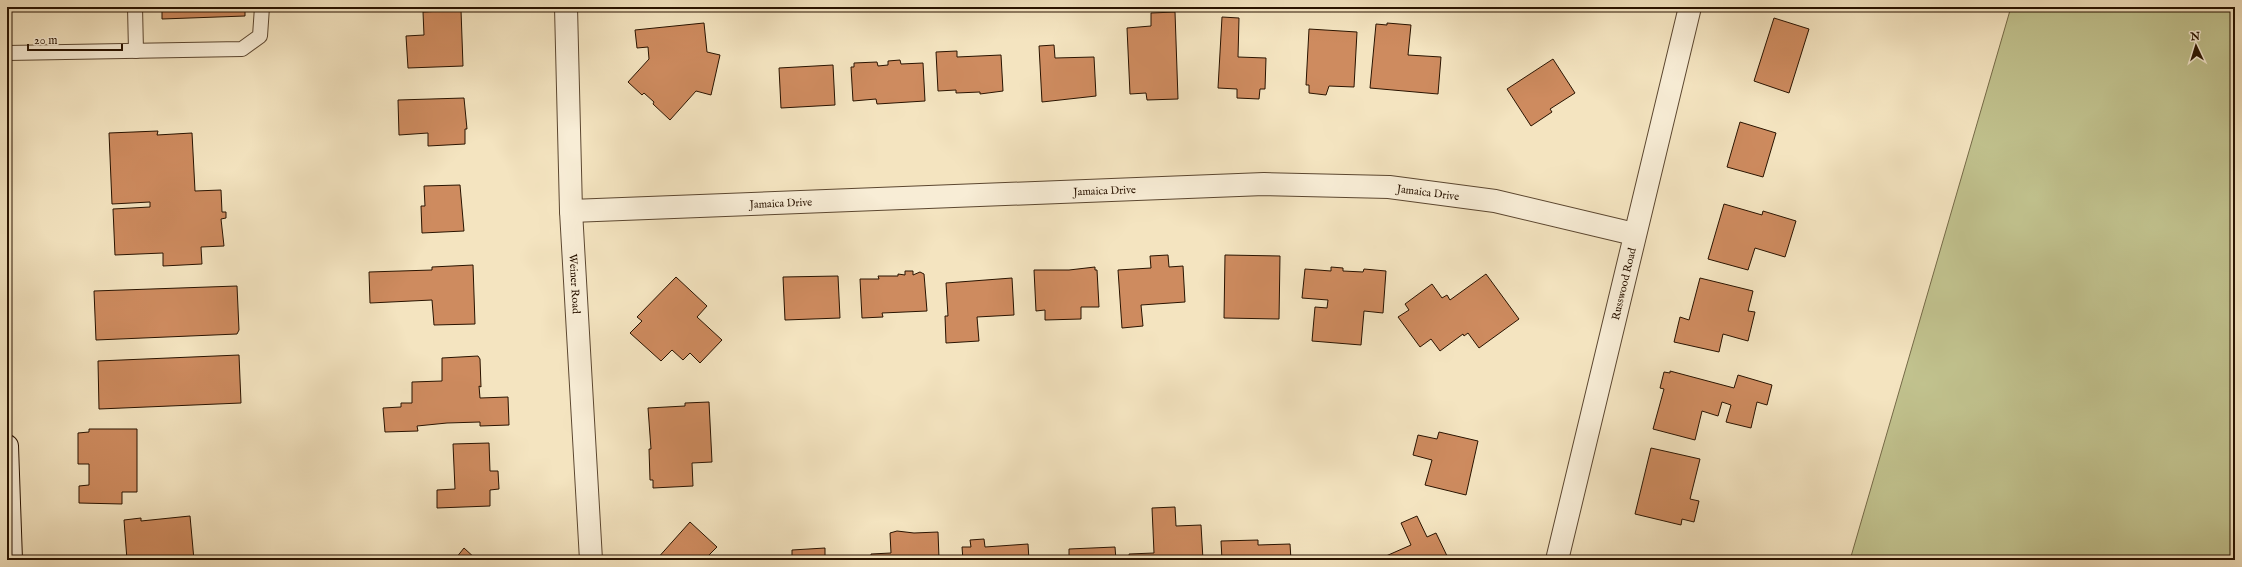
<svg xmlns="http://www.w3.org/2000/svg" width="2242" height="567" font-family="'IM FELL English',serif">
  <rect width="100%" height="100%" fill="#f4e4c0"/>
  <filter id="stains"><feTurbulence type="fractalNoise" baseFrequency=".005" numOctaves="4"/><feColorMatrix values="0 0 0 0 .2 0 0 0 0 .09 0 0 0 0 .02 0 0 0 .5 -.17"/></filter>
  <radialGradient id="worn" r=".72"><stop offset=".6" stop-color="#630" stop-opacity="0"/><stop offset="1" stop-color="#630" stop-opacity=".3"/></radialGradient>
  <polygon fill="#c1c28e" stroke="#756a47" points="2011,7 2235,7 2235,560 1850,560"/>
  <g fill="#ce8b5f" stroke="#291300">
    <polygon points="50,7 124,7 124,8 50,11"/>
    <polygon points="162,7 245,7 245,16 162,19"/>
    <polygon points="1577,7 1595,7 1594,11"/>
    <polygon points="461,10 463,66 408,68 406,36 424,35 423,12"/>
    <polygon points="1175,12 1178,99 1147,100 1146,93 1130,94 1127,28 1151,26 1151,13"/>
    <polygon points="1222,17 1239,18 1238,57 1266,58 1265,89 1260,89 1259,99 1237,98 1237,89 1218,88"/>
    <polygon points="1774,18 1809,29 1789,93 1754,81"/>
    <polygon points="704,23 707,52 720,55 711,95 696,91 670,120 653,104 654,102 644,93 642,95 628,82 649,59 648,47 637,48 635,30"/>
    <polygon points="1387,23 1411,25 1408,55 1441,57 1438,94 1370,88 1376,24 1387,25"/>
    <polygon points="1309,29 1357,32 1354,87 1329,86 1326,95 1309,93 1309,85 1306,85"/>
    <polygon points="1054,45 1055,58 1094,57 1096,96 1042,102 1039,46"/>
    <polygon points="957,51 957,57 1001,55 1003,91 980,94 980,92 956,93 956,90 938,91 936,52"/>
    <polygon points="1553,59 1575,93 1550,109 1552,112 1531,126 1507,89"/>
    <polygon points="900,60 901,64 923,63 925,101 877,104 876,99 853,101 851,67 854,67 854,63 877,62 878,66 888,65 888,61"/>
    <polygon points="833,65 835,105 781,108 779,68"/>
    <polygon points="464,98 467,129 465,129 465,144 428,146 428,133 399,135 398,100"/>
    <polygon points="1740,122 1776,133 1763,177 1727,167"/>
    <polygon points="158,131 157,135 192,133 195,191 221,190 222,212 226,212 226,218 221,219 224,246 201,247 202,264 163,266 163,253 115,255 113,209 150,207 150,202 112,204 109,133"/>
    <polygon points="460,185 464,231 422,233 421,206 425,206 424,186"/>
    <polygon points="1724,204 1762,215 1763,211 1796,221 1785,257 1755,248 1748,270 1708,259"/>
    <polygon points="1168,255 1169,267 1183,266 1185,302 1141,305 1143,326 1122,328 1118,270 1151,268 1150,256"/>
    <polygon points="1225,255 1280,256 1279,319 1224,318"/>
    <polygon points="473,265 475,324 434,325 432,300 370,303 369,272 432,270 432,267"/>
    <polygon points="1095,267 1095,270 1097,270 1099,307 1081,307 1081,319 1045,320 1045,310 1036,311 1034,270 1069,270"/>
    <polygon points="1331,267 1343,268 1343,271 1363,272 1364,269 1386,271 1383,313 1364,311 1361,345 1312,341 1315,307 1327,308 1328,300 1302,298 1305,269 1331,271"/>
    <polygon points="905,271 913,271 913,275 920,272 924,274 927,311 882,313 883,317 862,318 860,279 879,279 878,276 898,276 898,274 905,275"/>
    <polygon points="1486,274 1519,319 1479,348 1468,333 1464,336 1463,334 1440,351 1431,339 1420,347 1398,317 1409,310 1405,304 1432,284 1442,298 1447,295 1450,300"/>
    <polygon points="838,276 840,318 785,320 783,277"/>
    <polygon points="676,277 707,306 697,317 722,340 700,363 690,353 683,360 672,350 661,361 630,333 642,321 637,317"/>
    <polygon points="1012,278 1014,315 977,317 979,341 946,343 945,316 948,316 946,283"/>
    <polygon points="1700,278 1753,291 1748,311 1755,312 1748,341 1723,334 1719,352 1674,342 1680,317 1689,320"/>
    <polygon points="237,286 239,330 237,334 96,340 94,291"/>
    <polygon points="239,355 241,403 99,409 98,361"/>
    <polygon points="478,356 480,359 481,387 479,386 480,398 508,397 509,425 480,426 480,422 447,423 417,426 418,431 385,432 383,408 401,407 401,403 412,403 412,382 442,381 442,358"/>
    <polygon points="1670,371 1734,388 1738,375 1772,385 1767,405 1757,402 1751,428 1726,422 1731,405 1722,402 1718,416 1702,411 1695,440 1653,429 1664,389 1660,388 1664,372 1670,373"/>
    <polygon points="709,402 712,462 692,463 693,486 653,488 653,480 650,480 649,449 651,449 648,408 685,406 685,403"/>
    <polygon points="89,429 137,429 137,492 122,492 122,504 79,503 79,486 89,485 89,464 78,464 78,433 89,432"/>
    <polygon points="1439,432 1478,441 1466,495 1425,485 1432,460 1413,455 1418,435 1437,439"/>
    <polygon points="489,443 490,471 498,471 499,489 490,490 490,506 437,508 437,490 455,489 453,444"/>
    <polygon points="1651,448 1700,459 1690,499 1699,501 1694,522 1682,519 1681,525 1635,514"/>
    <polygon points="1175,507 1176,526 1201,525 1203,560 1130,560 1129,554 1154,553 1152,508"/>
    <polygon points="190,516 194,560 127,560 124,520 141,518 141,521"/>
    <polygon points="1417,516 1427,537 1436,533 1449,560 1388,560 1386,556 1411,545 1401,523"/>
    <polygon points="690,522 717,547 704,560 656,560"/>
    <polygon points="897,531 914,533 938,532 939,558 937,560 871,560 871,554 891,553 890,533"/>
    <polygon points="984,539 985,547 1028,544 1029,560 963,560 962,547 971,547 970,540"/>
    <polygon points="1258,540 1258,545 1290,544 1291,560 1222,560 1221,541"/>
    <polygon points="1115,547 1116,560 1069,560 1069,549"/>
    <polygon points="464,548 477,560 457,560 456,558"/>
    <polygon points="825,548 825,560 792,560 792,550"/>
  </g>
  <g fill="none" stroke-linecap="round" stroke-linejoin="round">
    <g stroke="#5c4730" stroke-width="16">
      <g id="lane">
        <polyline points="135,7 136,51"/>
        <polyline points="7,53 242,49 260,36 262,7"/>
      </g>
    </g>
    <g stroke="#5c4730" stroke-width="24">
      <g id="street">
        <path id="s1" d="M 566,7 L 571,211 L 591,560"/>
        <path id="s2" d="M 571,211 L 1264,184 L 1389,187 L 1495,201 L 1634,234"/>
        <path id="s3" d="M 1557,560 L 1690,7"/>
      </g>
    </g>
    <g stroke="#291300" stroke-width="24">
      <polyline id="secondary" points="7,446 11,560"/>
    </g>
    <use href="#lane" stroke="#f8edd6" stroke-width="14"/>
    <use href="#street" stroke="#f8edd6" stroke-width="22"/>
    <use href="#secondary" stroke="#f8edd6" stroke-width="22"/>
  </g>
  <g text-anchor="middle" stroke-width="3" stroke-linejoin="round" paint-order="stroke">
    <g font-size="11" fill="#291300" stroke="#f8edd6">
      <text dy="4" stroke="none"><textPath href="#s2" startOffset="534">Jamaica Drive</textPath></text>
      <text dy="4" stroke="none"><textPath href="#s2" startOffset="858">Jamaica Drive</textPath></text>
      <text dy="4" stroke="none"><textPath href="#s2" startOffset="210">Jamaica Drive</textPath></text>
      <text dy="4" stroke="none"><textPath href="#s3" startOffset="284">Russwood Road</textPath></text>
      <text dy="4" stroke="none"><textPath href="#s1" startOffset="277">Weiner Road</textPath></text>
    </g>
  </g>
  <rect width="2242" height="567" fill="none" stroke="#f4e4c0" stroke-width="24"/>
  <rect x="8" y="8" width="2226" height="551" fill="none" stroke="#291300" stroke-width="2"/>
  <rect x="12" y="12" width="2218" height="543" fill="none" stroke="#291300"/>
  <g transform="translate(2196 46) rotate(356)" stroke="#f8edd6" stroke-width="3" paint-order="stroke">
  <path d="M0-3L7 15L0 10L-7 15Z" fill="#291300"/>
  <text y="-6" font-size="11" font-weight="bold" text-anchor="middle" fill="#291300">N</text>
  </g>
  <path d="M28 44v6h94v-6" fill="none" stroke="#291300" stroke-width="2"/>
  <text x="34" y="44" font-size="12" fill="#291300" stroke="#f8edd6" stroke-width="3" paint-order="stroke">20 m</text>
  <rect width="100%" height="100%" filter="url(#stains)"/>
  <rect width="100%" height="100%" fill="url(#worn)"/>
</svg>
